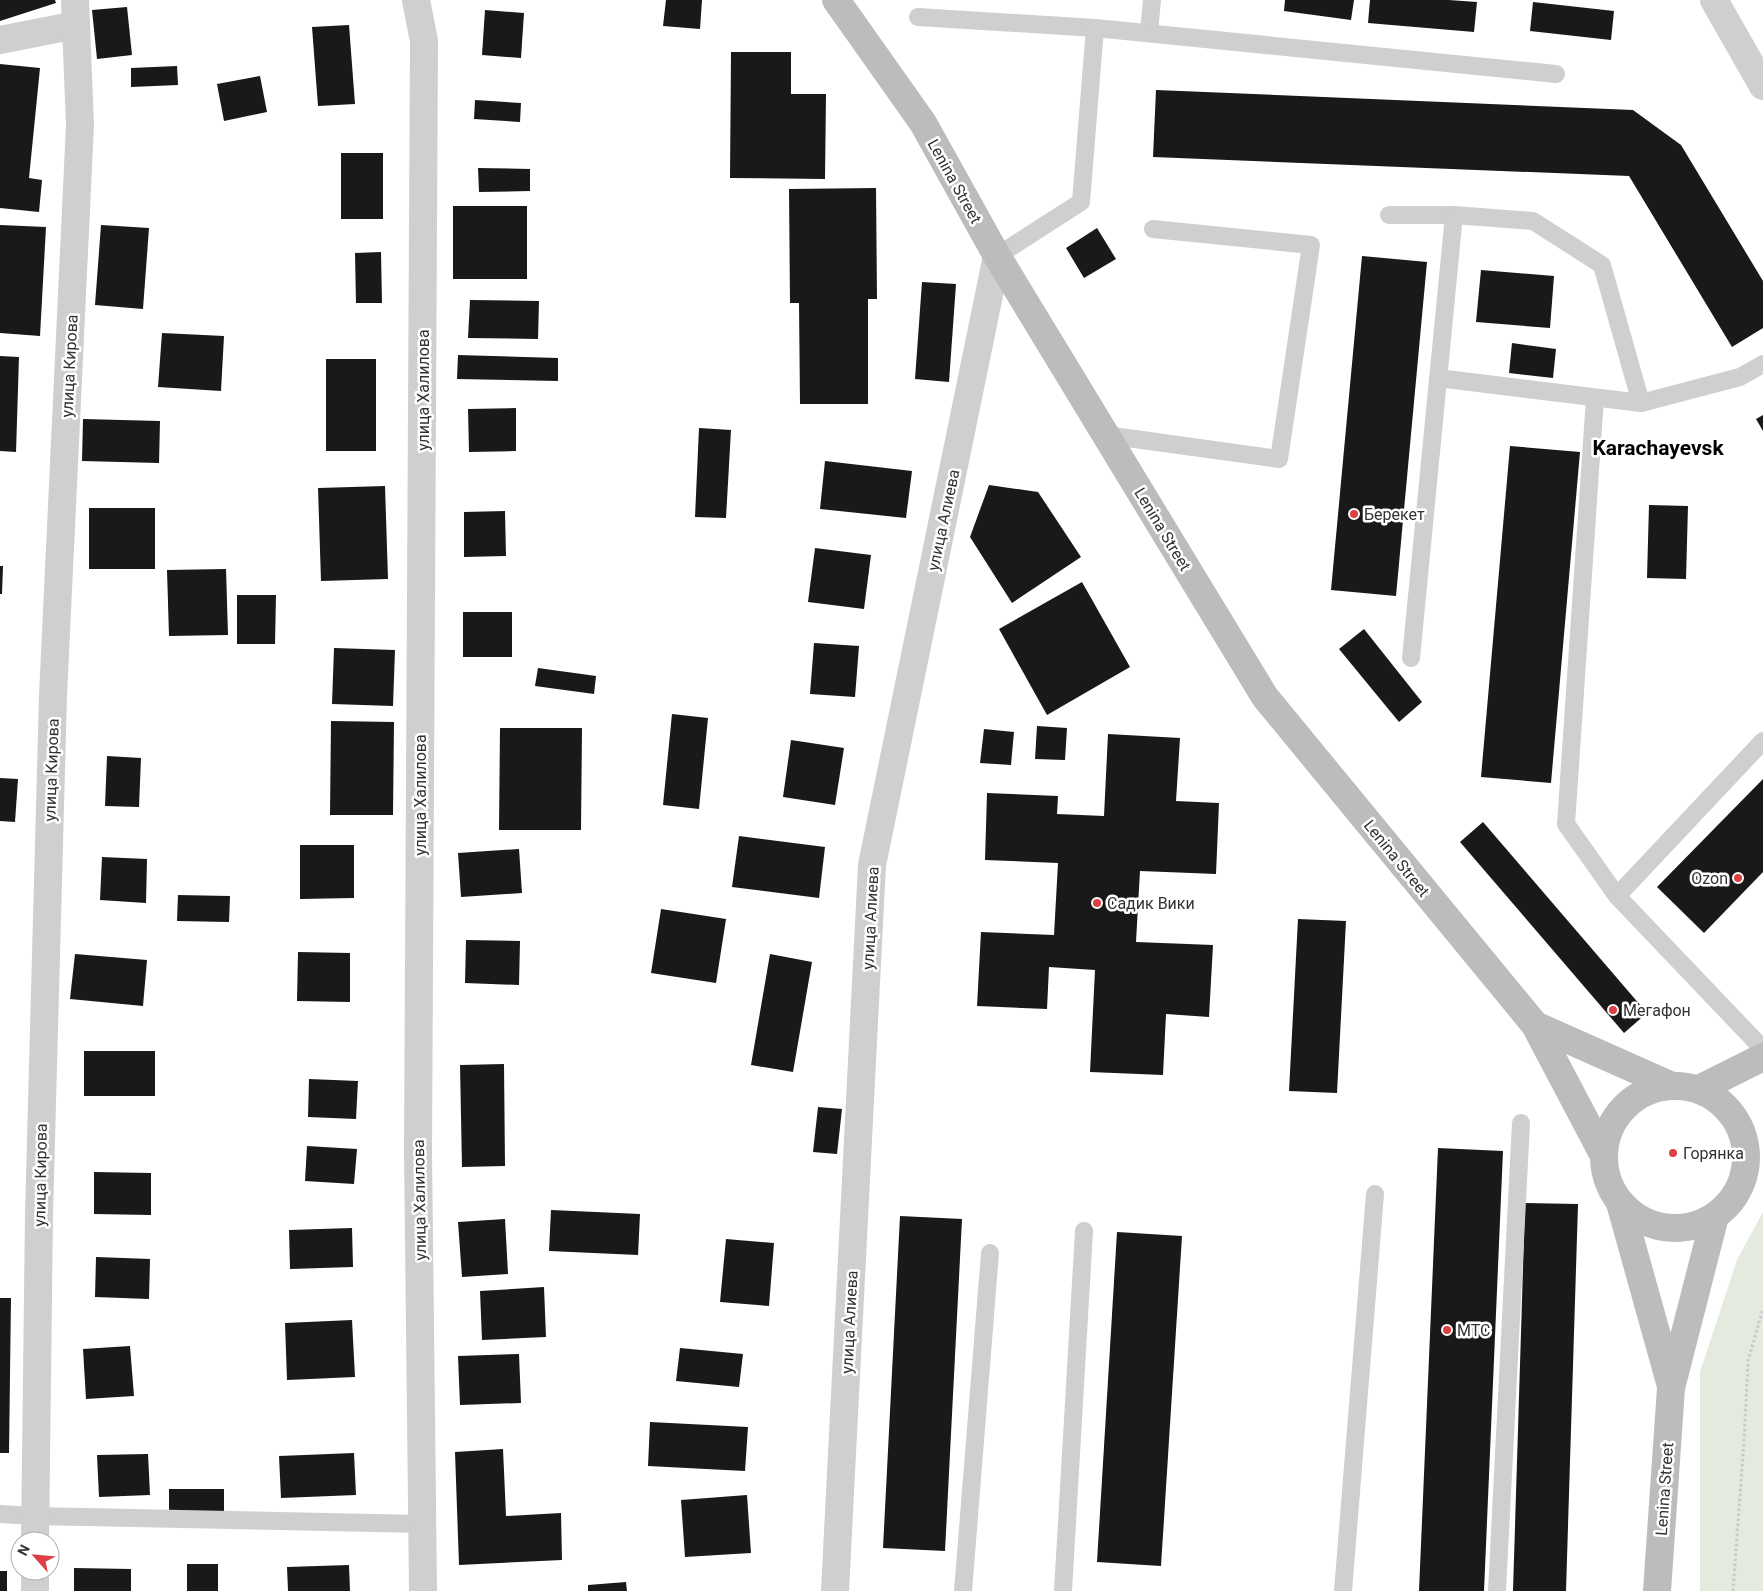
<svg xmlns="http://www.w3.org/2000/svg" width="1763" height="1591" font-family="Roboto,sans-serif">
  <rect width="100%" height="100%" fill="#fff"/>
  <polygon fill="#e4eade" points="1763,1212 1763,1591 1700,1591 1700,1372 1737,1260"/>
  <g fill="#191919">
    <polygon points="0,0 55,0 56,3 0,21"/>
    <polygon points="666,0 702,0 700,29 663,26"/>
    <polygon points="1285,0 1354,0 1351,20 1284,11"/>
    <polygon points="1370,0 1449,0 1477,2 1474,32 1368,23"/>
    <polygon points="1533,2 1614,11 1611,40 1530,31"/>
    <polygon points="127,7 132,55 97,59 92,10"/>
    <polygon points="485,10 524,13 521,58 482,55"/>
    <polygon points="349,25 355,104 318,106 312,27"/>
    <polygon points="731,52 791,52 791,94 826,94 825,179 730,178"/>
    <polygon points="0,64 40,68 29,178 42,180 39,212 0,208"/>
    <polygon points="177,66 178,85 131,87 131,68"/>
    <polygon points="260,76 267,112 224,121 217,84"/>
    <polygon points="1156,90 1633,110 1681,145 1763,281 1763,328 1732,347 1629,176 1153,157"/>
    <polygon points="475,100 521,103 520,122 474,119"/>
    <rect x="341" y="153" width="42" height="66"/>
    <polygon points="478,168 530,169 530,191 479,192"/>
    <polygon points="876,188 877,299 868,299 868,404 800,404 799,303 790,303 789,189"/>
    <rect x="453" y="206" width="74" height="73"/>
    <polygon points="0,225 46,227 40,336 0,333"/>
    <polygon points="101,225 149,228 143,309 95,305"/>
    <polygon points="1097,228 1116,259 1084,278 1066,248"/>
    <polygon points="381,252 382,303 356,303 355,253"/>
    <polygon points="1362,256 1427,262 1396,596 1331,590"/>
    <polygon points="1481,270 1554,276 1550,328 1476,322"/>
    <polygon points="922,282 956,284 949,382 915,379"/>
    <polygon points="470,300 539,301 538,339 468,338"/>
    <polygon points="162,333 224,336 221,391 158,387"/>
    <polygon points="1512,343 1556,349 1553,378 1509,373"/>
    <polygon points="458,355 558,358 558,381 457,379"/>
    <polygon points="0,356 19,357 16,452 0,451"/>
    <rect x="326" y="359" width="50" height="92"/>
    <polygon points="516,408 516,451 469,452 468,409"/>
    <polygon points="1763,415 1763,431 1756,419"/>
    <polygon points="83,419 160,421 159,463 82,461"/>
    <polygon points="699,428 731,430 726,518 695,517"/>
    <polygon points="1510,446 1580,452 1551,783 1481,777"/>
    <polygon points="825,461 912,471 906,518 820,509"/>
    <polygon points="989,485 1038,492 1081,557 1012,603 970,537"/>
    <polygon points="385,486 388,579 321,581 318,488"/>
    <polygon points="1649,505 1688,506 1686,579 1647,578"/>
    <rect x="89" y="508" width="66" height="61"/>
    <polygon points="505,511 506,556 464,557 464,512"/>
    <polygon points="815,548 871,555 864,609 808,602"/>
    <polygon points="0,566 3,566 2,594 0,594"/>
    <polygon points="226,569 228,635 169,636 167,570"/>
    <polygon points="1082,582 1130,667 1047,715 999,629"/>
    <polygon points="237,595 276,595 275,644 237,644"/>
    <rect x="463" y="612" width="49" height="45"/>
    <polygon points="1364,629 1422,702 1399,722 1339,649"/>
    <polygon points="814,643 859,646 855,697 810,694"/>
    <polygon points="334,648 395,650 393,706 332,704"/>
    <polygon points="538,668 596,676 594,694 535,686"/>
    <polygon points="672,714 708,718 699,809 663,805"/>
    <polygon points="331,721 394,722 393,815 330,815"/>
    <polygon points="1037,726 1067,728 1065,760 1035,759"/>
    <polygon points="500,728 582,728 581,830 499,830"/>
    <polygon points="984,729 1014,732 1011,765 980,763"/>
    <polygon points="1108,734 1180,738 1176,801 1219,803 1216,874 1140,871 1136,942 1213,945 1209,1017 1166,1014 1163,1075 1090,1072 1095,970 1049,967 1047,1009 977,1006 981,932 1054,935 1058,863 985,860 987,793 1058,796 1057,814 1104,816"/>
    <polygon points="791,740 844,748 835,805 783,797"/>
    <polygon points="107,756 141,758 139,807 105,806"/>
    <polygon points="0,778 18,779 15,822 0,821"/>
    <polygon points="1763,779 1763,872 1704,933 1657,887"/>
    <polygon points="1483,822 1647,1013 1624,1033 1460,842"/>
    <polygon points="739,836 825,847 819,898 732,887"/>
    <polygon points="300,845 354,845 354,898 300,899"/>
    <polygon points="519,849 522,893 461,897 458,853"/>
    <polygon points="102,857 147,859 146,903 100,900"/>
    <polygon points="178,895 230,896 229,922 177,921"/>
    <polygon points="661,909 726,919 716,983 651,973"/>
    <polygon points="1298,919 1346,921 1337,1093 1289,1091"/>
    <polygon points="466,940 520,941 519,985 465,983"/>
    <polygon points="298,952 350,953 350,1002 297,1001"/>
    <polygon points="75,954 147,960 143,1006 70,999"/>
    <polygon points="770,954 812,962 793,1072 751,1065"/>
    <rect x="84" y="1051" width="71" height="45"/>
    <polygon points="504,1064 505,1166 462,1167 460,1065"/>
    <polygon points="309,1079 358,1081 356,1119 308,1117"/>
    <polygon points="818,1107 842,1109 837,1154 813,1152"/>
    <polygon points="307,1146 357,1149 354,1184 305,1181"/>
    <polygon points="1438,1148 1503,1151 1484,1591 1419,1591"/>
    <polygon points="94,1172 151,1173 151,1215 94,1214"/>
    <polygon points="1525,1203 1578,1204 1566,1591 1513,1591"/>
    <polygon points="551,1210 640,1214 638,1255 549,1251"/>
    <polygon points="900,1216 962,1219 945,1551 883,1548"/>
    <polygon points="505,1219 508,1274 462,1277 458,1222"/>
    <polygon points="352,1228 353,1267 290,1269 289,1230"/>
    <polygon points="1117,1232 1182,1236 1161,1566 1097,1562"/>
    <polygon points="726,1239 774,1243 769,1306 720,1302"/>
    <polygon points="96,1257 150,1259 149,1299 95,1297"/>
    <polygon points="544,1287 546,1337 482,1340 480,1291"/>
    <polygon points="0,1298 11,1298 9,1453 0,1453"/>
    <polygon points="352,1320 355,1377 287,1380 285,1323"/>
    <polygon points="130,1346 134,1396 86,1399 83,1349"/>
    <polygon points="680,1348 743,1354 739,1387 676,1381"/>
    <polygon points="519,1354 521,1403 460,1405 458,1356"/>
    <polygon points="650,1422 748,1427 745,1471 648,1466"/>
    <polygon points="503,1449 506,1516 561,1513 562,1560 459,1565 455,1452"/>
    <polygon points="354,1453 356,1495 281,1498 279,1456"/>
    <polygon points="148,1454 150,1495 99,1497 97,1455"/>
    <rect x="169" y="1489" width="55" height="28"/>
    <polygon points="747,1495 751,1553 685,1557 681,1500"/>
    <rect x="187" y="1564" width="31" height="27"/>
    <polygon points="349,1565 350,1591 288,1591 287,1567"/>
    <polygon points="74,1568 131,1569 131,1591 74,1591"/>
    <rect x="0" y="1571" width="7" height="20"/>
    <polygon points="626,1582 627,1591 588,1591 588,1585"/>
  </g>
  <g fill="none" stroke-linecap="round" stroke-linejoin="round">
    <polyline stroke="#c9c9c9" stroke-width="3" stroke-dasharray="2.5 2.5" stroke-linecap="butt" points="1733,1591 1744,1441 1748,1361 1763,1309"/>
    <g stroke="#cfcfcf" stroke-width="18">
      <polyline points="918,17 1095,28"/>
      <polyline points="1149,33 1152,0"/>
      <polyline points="1389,215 1454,215"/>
      <polyline points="997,256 1081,202 1095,28 1556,74"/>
      <polyline points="1595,398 1566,824 1617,896 1763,1049"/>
      <polyline points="1641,403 1740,377 1763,364"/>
      <polyline points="1106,435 1279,459 1311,245 1153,229"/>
      <polyline points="1411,658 1454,215 1533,221 1602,265 1641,403 1438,378"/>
      <polyline points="1617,896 1763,741"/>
      <polyline points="0,1514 35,1516 422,1524"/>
      <polyline points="963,1591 990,1253"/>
      <polyline points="1063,1591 1084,1231"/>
      <polyline points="1343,1591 1375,1194"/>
      <polyline points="1497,1591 1521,1123"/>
    </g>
    <g stroke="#cfcfcf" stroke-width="28">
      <polyline points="416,0 424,41 418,1151 423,1591"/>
      <polyline points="1714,0 1763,86"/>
      <polyline points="0,40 76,25"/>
      <polyline points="35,1541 39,1214 53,696 80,125 75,0"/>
      <polyline points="35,1591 35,1571"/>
      <polyline points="835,1591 872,865 997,256"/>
    </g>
    <g stroke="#bcbcbc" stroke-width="28">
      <polyline points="836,0 923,123 997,256 1265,697 1535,1025 1604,1156"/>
      <polyline points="1535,1025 1670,1085"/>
      <circle cx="1675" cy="1157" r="71"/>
      <polyline points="1699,1089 1763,1057"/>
      <polyline points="1620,1203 1671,1386"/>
      <polyline points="1657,1591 1671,1388 1715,1216"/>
    </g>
  </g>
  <g fill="#dc4044" stroke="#fff" stroke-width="2">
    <circle cx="1354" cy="514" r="5"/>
    <circle cx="1738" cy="878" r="5"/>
    <circle cx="1097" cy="903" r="5"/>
    <circle cx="1613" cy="1010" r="5"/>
    <circle cx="1673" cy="1153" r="5"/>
    <circle cx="1447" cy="1330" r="5"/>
  </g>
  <g text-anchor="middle" stroke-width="5" stroke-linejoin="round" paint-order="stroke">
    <g font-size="16" fill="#323232" stroke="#fff">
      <text transform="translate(955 181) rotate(61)" y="6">Lenina Street</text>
      <text transform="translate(69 366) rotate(-87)" y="6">улица Кирова</text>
      <text transform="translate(423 390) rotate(-90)" y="6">улица Халилова</text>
      <text transform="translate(943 520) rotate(-78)" y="6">улица Алиева</text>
      <text transform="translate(1163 529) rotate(59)" y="6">Lenina Street</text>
      <text transform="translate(51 770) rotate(-88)" y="6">улица Кирова</text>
      <text transform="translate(420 795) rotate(-90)" y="6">улица Халилова</text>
      <text transform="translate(1397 858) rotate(51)" y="6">Lenina Street</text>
      <text transform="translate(870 918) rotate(-87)" y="6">улица Алиева</text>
      <text transform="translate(40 1175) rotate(-89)" y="6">улица Кирова</text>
      <text transform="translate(419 1200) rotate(-91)" y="6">улица Халилова</text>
      <text transform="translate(849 1322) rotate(-87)" y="6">улица Алиева</text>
      <text transform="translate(1664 1489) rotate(-86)" y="6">Lenina Street</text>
    </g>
    <g font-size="16" fill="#323232" stroke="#fff" text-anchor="start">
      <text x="1364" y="520">Берекет</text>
      <text x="1728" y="884" text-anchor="end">Ozon</text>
      <text x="1107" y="909">Садик Вики</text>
      <text x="1623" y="1016">Мегафон</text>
      <text x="1683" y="1159">Горянка</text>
      <text x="1457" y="1336">МТС</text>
    </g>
    <g font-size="21" font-weight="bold" fill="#000" stroke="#fff">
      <text x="1658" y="455">Karachayevsk</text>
    </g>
  </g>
  <g transform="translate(35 1556) rotate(297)"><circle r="24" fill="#ffffff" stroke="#adadad"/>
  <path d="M0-4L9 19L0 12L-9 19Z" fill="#dc4044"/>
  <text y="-8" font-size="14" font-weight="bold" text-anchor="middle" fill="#323232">N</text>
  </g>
</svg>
